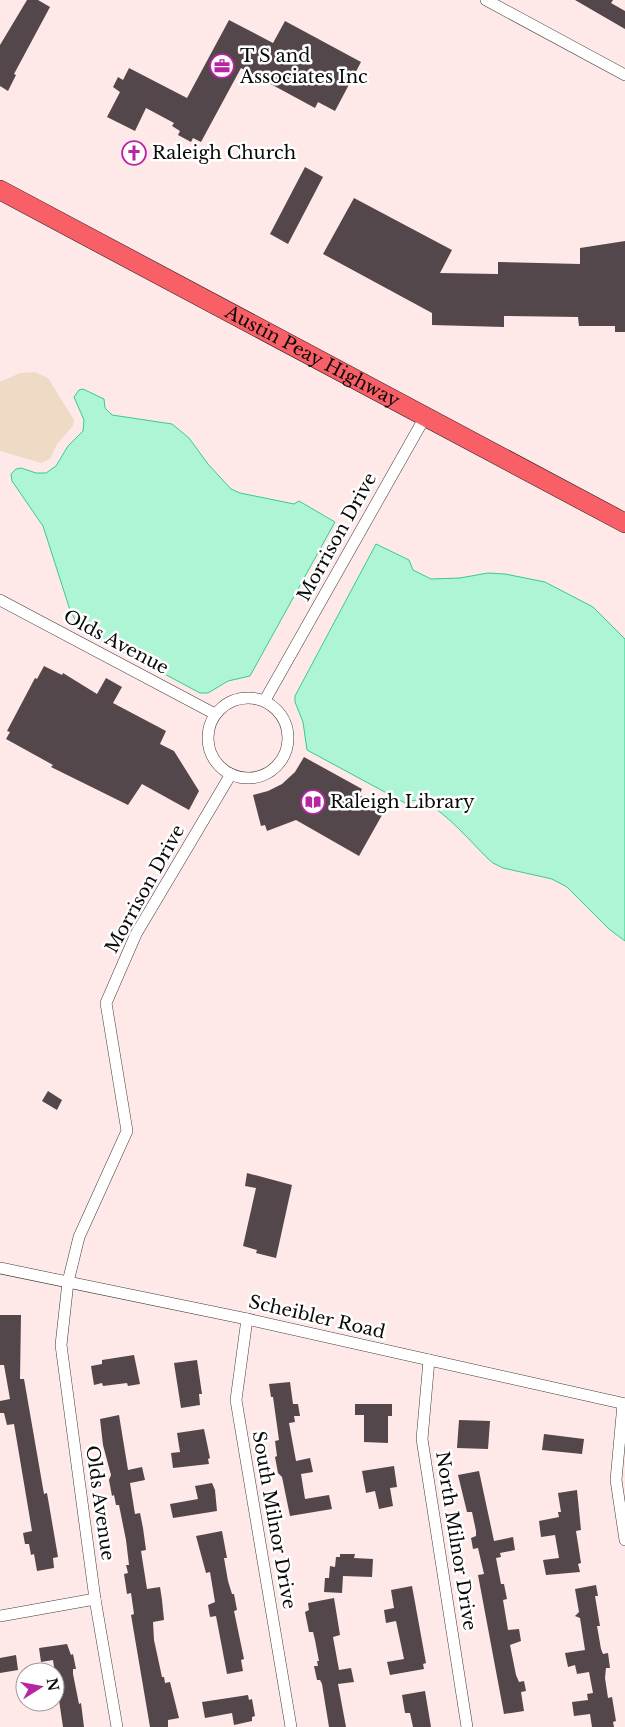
<svg xmlns="http://www.w3.org/2000/svg" width="625" height="1727" font-family="'Libre Baskerville',serif">
  <rect width="100%" height="100%" fill="#ffe8e8"/>
  <polygon fill="#efdbc5" points="35,372 48,378 74,420 73,426 57,444 50,459 41,463 0,451 0,382 20,373"/>
  <g fill="#aef5d6" stroke="#35cc8e">
    <polygon points="83,389 104,399 105,408 112,415 172,424 189,438 208,464 231,489 240,493 294,504 299,501 335,522 250,676 228,681 208,693 200,693 88,633 78,625 70,610 43,526 12,481 11,474 16,469 21,468 36,473 46,473 56,466 68,446 83,431 84,420 74,397 79,390"/>
    <path d="M 376,544 L 409,560 L 413,570 L 431,579 L 460,578 L 488,573 L 505,574 L 545,582 L 593,607 L 625,639 L 625,941 L 609,929 L 567,887 L 552,879 L 503,868 L 493,863 C 478,852 426,784 407,804 L 307,750 L 303,722 L 295,702 L 295,696 Z"/>
  </g>
  <g fill="#53474c">
    <polygon points="27,0 38,0 50,7 14,74 16,75 8,91 0,86 0,45"/>
    <polygon points="575,0 613,0 611,3 625,11 625,29"/>
    <polygon points="229,20 273,43 285,21 361,62 335,111 318,102 315,108 241,68 201,142 193,138 191,142 178,135 180,131 172,126 174,123 146,108 135,131 107,117 120,92 113,87 118,77 123,80 129,68 187,98"/>
    <polygon points="305,167 323,177 288,244 270,234"/>
    <polygon points="354,198 452,250 440,273 498,274 498,262 580,264 580,248 625,241 625,332 615,332 615,326 579,326 578,317 504,316 504,327 432,325 432,313 323,254"/>
    <polygon points="44,666 62,675 63,673 97,694 106,678 122,687 113,703 166,731 160,744 174,751 199,791 189,810 142,784 128,805 51,767 53,765 6,739 10,732 7,731 35,678 37,679"/>
    <polygon points="304,757 362,789 359,795 386,808 359,856 296,820 267,831 265,825 261,826 253,795 268,791 282,784 295,772"/>
    <polygon points="48,1091 62,1100 57,1110 42,1101"/>
    <polygon points="247,1173 292,1185 276,1258 256,1253 257,1250 243,1246 256,1188 245,1186"/>
    <polygon points="0,1315 21,1315 20,1379 24,1379 44,1494 47,1493 58,1557 53,1558 54,1568 37,1571 34,1554 31,1555 29,1544 25,1544 23,1533 32,1531 14,1424 7,1425 4,1413 0,1413 0,1401 10,1399 4,1365 0,1365"/>
    <polygon points="134,1355 140,1384 128,1386 127,1383 103,1386 102,1383 94,1385 91,1366 102,1364 102,1360"/>
    <polygon points="197,1360 202,1394 199,1394 200,1405 181,1408 174,1363"/>
    <polygon points="290,1382 293,1404 298,1404 300,1416 294,1416 295,1422 289,1423 296,1461 310,1458 313,1472 301,1474 305,1499 329,1495 332,1509 290,1516 282,1477 278,1473 275,1457 277,1456 275,1441 279,1440 273,1397 271,1397 269,1384"/>
    <polygon points="355,1404 392,1404 392,1416 388,1416 388,1443 364,1442 364,1415 355,1415"/>
    <polygon points="119,1415 128,1470 142,1467 145,1480 130,1483 135,1514 140,1513 143,1528 146,1550 141,1551 147,1589 160,1587 162,1600 164,1620 153,1622 154,1640 162,1677 164,1677 165,1683 170,1682 179,1718 168,1720 168,1727 150,1727 131,1615 134,1614 131,1593 127,1594 124,1574 128,1573 126,1565 129,1565 126,1540 119,1505 116,1505 114,1495 112,1496 109,1480 111,1475 103,1445 100,1419"/>
    <polygon points="459,1420 490,1421 488,1449 457,1448"/>
    <polygon points="204,1429 210,1458 208,1459 209,1464 173,1468 171,1453 180,1452 177,1433"/>
    <polygon points="544,1434 584,1439 582,1454 542,1450"/>
    <polygon points="394,1466 397,1487 390,1488 393,1506 379,1509 375,1491 366,1493 362,1471"/>
    <polygon points="479,1471 494,1541 513,1537 515,1550 500,1553 501,1557 496,1558 501,1584 504,1584 507,1599 503,1600 508,1630 519,1629 521,1641 510,1645 516,1675 519,1682 524,1681 526,1691 521,1692 524,1711 504,1714 478,1575 484,1574 478,1548 473,1549 471,1538 476,1536 476,1531 472,1512 467,1512 458,1475"/>
    <polygon points="212,1483 215,1490 217,1511 173,1518 170,1504 198,1499 195,1486"/>
    <polygon points="577,1490 581,1530 576,1531 581,1563 578,1564 580,1572 546,1575 543,1560 559,1558 555,1535 541,1537 539,1521 559,1517 558,1512 561,1512 558,1493"/>
    <polygon points="222,1531 227,1558 224,1558 228,1581 232,1594 234,1594 237,1610 234,1611 244,1659 241,1660 243,1671 227,1674 216,1616 210,1617 208,1605 215,1602 210,1572 206,1573 196,1536"/>
    <polygon points="340,1554 355,1554 354,1558 373,1559 372,1577 343,1576 342,1593 324,1592 325,1578 329,1578 330,1566 335,1567 336,1557 340,1557"/>
    <polygon points="596,1585 598,1596 595,1596 600,1626 597,1626 601,1649 603,1654 608,1653 610,1668 606,1668 605,1678 608,1698 612,1697 616,1721 613,1722 614,1727 592,1727 590,1714 574,1716 572,1702 588,1700 587,1694 593,1693 589,1672 577,1674 575,1665 568,1667 565,1653 585,1650 580,1618 575,1616 579,1612 575,1589"/>
    <polygon points="412,1586 426,1663 423,1664 424,1669 390,1675 387,1662 404,1659 396,1621 386,1623 384,1610 394,1608 391,1590"/>
    <polygon points="334,1598 340,1635 333,1637 339,1670 351,1668 354,1682 338,1684 346,1727 329,1727 322,1684 320,1680 317,1680 314,1666 318,1666 317,1661 319,1661 315,1640 313,1632 309,1632 305,1612 309,1610 308,1603"/>
    <polygon points="67,1644 71,1655 73,1654 76,1669 73,1669 73,1674 79,1704 81,1703 84,1727 63,1727 53,1660 41,1662 39,1648"/>
    <polygon points="16,1655 18,1670 0,1673 0,1658"/>
    <polygon points="425,1691 431,1727 413,1727 410,1713 405,1713 402,1695"/>
    <polygon points="248,1695 249,1700 252,1699 255,1716 252,1717 252,1721 234,1725 232,1713 205,1718 202,1702"/>
  </g>
  <g fill="none" stroke-linecap="round" stroke-linejoin="round">
    <g stroke="#3d3d3d" stroke-width="12">
      <g id="street">
        <polyline points="486,0 625,75"/>
        <polyline points="0,600 215,714"/>
        <circle cx="248" cy="738" r="40"/>
        <polyline points="265,700 425,417"/>
        <polyline points="0,1268 247,1319 625,1404"/>
        <polyline points="247,1319 236,1400 291,1727"/>
        <polyline points="429,1360 422,1439 467,1727"/>
        <polyline points="623,1404 616,1480 625,1540"/>
        <polyline points="0,1616 95,1599"/>
        <polyline points="117,1727 95,1599 61,1345 68,1282 79,1237 127,1131 106,1003 136,934 231,774"/>
      </g>
    </g>
    <g stroke="#1b1b1b" stroke-width="20">
      <g id="primary">
        <path id="s1" d="M 0,190 L 625,523"/>
      </g>
    </g>
    <use href="#street" stroke="#fff" stroke-width="11"/>
    <use href="#primary" stroke="#f85f67" stroke-width="19"/>
  </g>
  <defs>
    <g id="office-ring" transform="scale(1.25)"><circle r="9.5" fill="#fff" stroke="#b825a3" stroke-width="1.5"/><path d="M-6-3h4V-5.5h4V-3h4V5H-6ZM-1-4.5V-3h2v-1.5ZM-6 0V1H6V0Z" fill="#b825a3"/></g>
    <g id="church-ring" transform="scale(1.25)"><circle r="9.5" fill="#fff" stroke="#b825a3" stroke-width="1.5"/><path d="M-1.2-6h2.4v3.5h3.3v2.4h-3.3V6h-2.4V-.1h-3.3v-2.4h3.3Z" fill="#b825a3"/></g>
    <g id="library-ring" transform="scale(1.25)"><circle r="9.5" fill="#fff" stroke="#b825a3" stroke-width="1.5"/><path d="M-6-4Q-3-5.5-.7-3.5V5Q-3 3-6 4ZM6-4Q3-5.5 .7-3.5V5Q3 3 6 4Z" fill="#b825a3"/></g>
  </defs>
  <g fill-rule="evenodd">
    <use href="#office-ring" x="222" y="66"/>
    <use href="#church-ring" x="134" y="153"/>
    <use href="#library-ring" x="313" y="802"/>
  </g>
  <g text-anchor="middle" stroke-width="5" stroke-linejoin="round" paint-order="stroke">
    <g font-size="18" fill="#0a0a0a" stroke="#fff" text-anchor="start">
      <text x="240" y="62">T S and<tspan x="240" dy="21">Associates Inc</tspan></text>
      <text x="152" y="159">Raleigh Church</text>
      <text x="330" y="808">Raleigh Library</text>
    </g>
    <g font-size="18" fill="#0a0a0a" stroke="#fff">
      <text dy="6" stroke="none"><textPath href="#s1" startOffset="354">Austin Peay Highway</textPath></text>
      <text transform="translate(337 537) rotate(-61)" y="6">Morrison Drive</text>
      <text transform="translate(116 642) rotate(28)" y="6">Olds Avenue</text>
      <text transform="translate(145 889) rotate(-61)" y="6">Morrison Drive</text>
      <text transform="translate(317 1317) rotate(13)" y="6">Scheibler Road</text>
      <text transform="translate(100 1503) rotate(82)" y="6">Olds Avenue</text>
      <text transform="translate(274 1520) rotate(80)" y="6">South Milnor Drive</text>
      <text transform="translate(456 1541) rotate(81)" y="6">North Milnor Drive</text>
    </g>
  </g>
  <g transform="translate(40 1687) rotate(79)"><circle r="24" fill="#ffffff" stroke="#9d9d9d"/>
  <path d="M0-4L9 19L0 12L-9 19Z" fill="#b825a3"/>
  <text y="-8" font-size="14" font-weight="bold" text-anchor="middle" fill="#0a0a0a">N</text>
  </g>
</svg>
